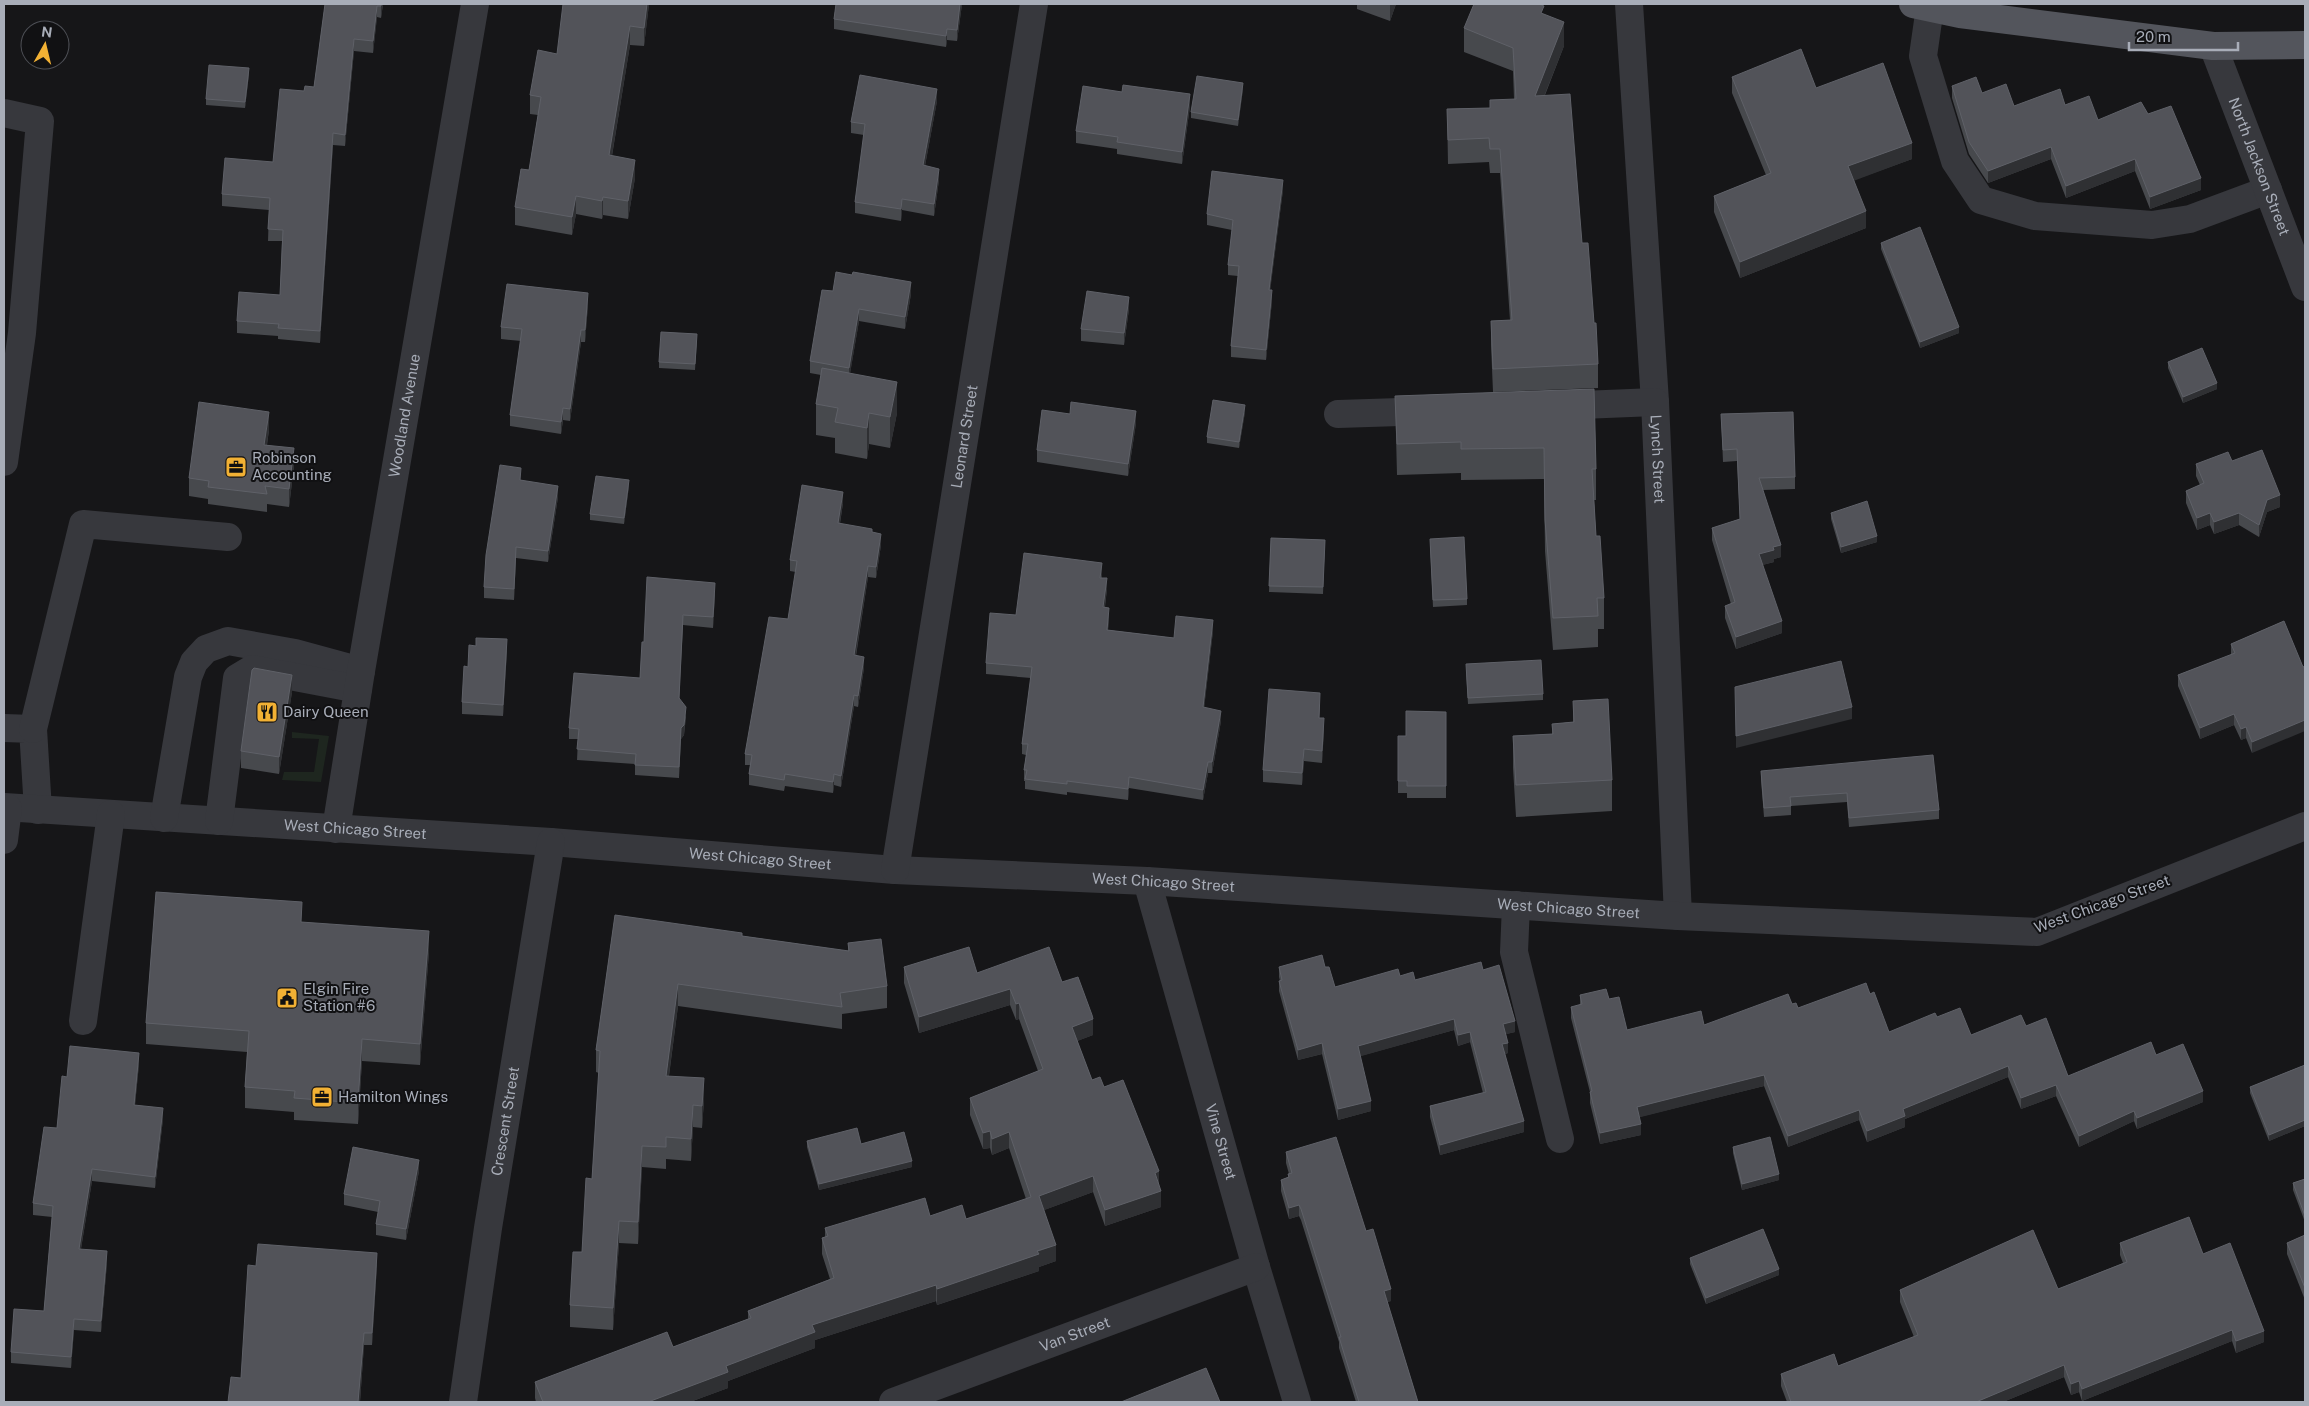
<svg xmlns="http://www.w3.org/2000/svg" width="2309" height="1406" font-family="'Public Sans',sans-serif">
  <rect width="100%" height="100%" fill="#161618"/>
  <polygon fill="#1e261f" points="292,732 329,736 321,782 282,780 284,772 314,772 319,739 292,738"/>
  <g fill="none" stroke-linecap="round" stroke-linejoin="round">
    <g stroke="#37383d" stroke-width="28">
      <path id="s1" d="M 1629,4 L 1655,402 L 1678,916"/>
      <polyline points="1930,7 1923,56 1955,161 1981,200 2035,216 2152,225 2190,219 2268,190"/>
      <path id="s2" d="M 2213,46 L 2305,287"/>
      <polyline points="4,113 40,121 22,333 4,462"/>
      <polyline points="1557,406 1655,402"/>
      <polyline points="1338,414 1431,411"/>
      <polyline points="4,728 33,729 38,810"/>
      <polyline points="33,729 83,524 228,537"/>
      <path id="s3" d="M 4,807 L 551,842 L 895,870 L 1147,881 L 1678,916 L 2037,932 L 2305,826"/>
      <polyline points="164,818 188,677 194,662 206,649 228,641 295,653 361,671"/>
      <polyline points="219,821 237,678 252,669 358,689"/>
      <path id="s4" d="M 336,829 L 361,671 L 475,4"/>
      <polyline points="4,840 8,808"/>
      <path id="s5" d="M 895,870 L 1034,4"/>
      <path id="s6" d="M 1147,881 L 1256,1267 L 1297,1402"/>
      <polyline points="1516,905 1514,952 1560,1139"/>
      <polyline points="83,1021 111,814"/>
      <path id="s7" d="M 463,1402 L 488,1228 L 551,842"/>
      <path id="s8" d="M 893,1402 L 1256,1267"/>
    </g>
    <polyline stroke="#53555c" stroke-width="28" points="1913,4 1960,14 2213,46 2305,45"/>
  </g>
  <g fill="#47494d">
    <polygon points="325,4 383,4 381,18 377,17 373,53 354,51 345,146 333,145 320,343 278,339 278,336 237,333 237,321 280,295 282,241 268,241 269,210 222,206 222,194 273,162 304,91 314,87"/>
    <polygon points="649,4 644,46 630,45 612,156 635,178 628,219 603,215 602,219 576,214 572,235 515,225 515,207 529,170 538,115 530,114 530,95 557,54"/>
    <polygon points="836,4 962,4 957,41 947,40 946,47 834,29 834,19"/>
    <polygon points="1357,4 1396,4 1390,21 1357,9"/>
    <polygon points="1544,14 1564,46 1545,95 1582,243 1594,323 1598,364 1598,388 1493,392 1491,345 1491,321 1510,320 1500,173 1490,173 1489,162 1448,164 1447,109 1490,108 1514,99 1513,71 1464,52 1464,28"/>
    <polygon points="249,74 245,108 206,105 206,99"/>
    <polygon points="1732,77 1816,88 1912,159 1854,180 1866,228 1740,278 1714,212 1714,196 1766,175 1732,93"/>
    <polygon points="1952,86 1982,93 2014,106 2065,105 2098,120 2148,114 2201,190 2150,209 2135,171 2066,198 2051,159 1988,183 1969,154 1952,98"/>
    <polygon points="1243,89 1238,126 1191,118 1191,112"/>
    <polygon points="937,101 925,166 939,180 934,216 902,210 901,221 855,213 855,202 864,135 851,133 851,122"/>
    <polygon points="1190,106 1182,164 1117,154 1117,149 1076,143 1076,131"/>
    <polygon points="1283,190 1270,290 1272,301 1266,360 1231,357 1231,346 1238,276 1228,275 1228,265 1232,230 1207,225 1207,214"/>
    <polygon points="1881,243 1959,333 1920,348 1881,249"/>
    <polygon points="833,291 911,294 905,329 859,321 850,373 897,413 890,448 869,444 867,459 835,453 835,438 816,435 816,404 821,375 810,373 810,361"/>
    <polygon points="588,305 585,342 581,342 570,421 563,420 561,434 510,426 510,415 521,341 501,339 501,327"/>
    <polygon points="1129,309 1124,345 1081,341 1081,329"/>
    <polygon points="697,340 695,370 659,368 659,362"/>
    <polygon points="2168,362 2217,389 2183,403 2168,368"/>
    <polygon points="1594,389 1596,469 1596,500 1594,500 1596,536 1604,598 1604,629 1598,629 1598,647 1553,650 1545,551 1544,479 1461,480 1461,473 1397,475 1395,396"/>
    <polygon points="1245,412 1239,448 1207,443 1207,437"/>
    <polygon points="1721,414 1795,477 1795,489 1763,490 1781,557 1774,559 1774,562 1762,565 1782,633 1736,649 1725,618 1725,606 1731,604 1712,540 1712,528 1740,519 1737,461 1723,462"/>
    <polygon points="1136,423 1128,476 1037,462 1037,450"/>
    <polygon points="269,430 267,445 294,466 289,507 267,504 267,512 208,504 208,499 189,496 189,478"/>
    <polygon points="2232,461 2280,507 2267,512 2259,537 2239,525 2214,534 2210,525 2197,530 2186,503 2186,491 2200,485 2196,476 2196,464"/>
    <polygon points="521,480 558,497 548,562 516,558 514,600 484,598 484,587"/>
    <polygon points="629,486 624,524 590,520 590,514"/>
    <polygon points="843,503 840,524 872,532 881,545 876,578 868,577 856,656 864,668 858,707 854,706 841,787 834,785 833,793 785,786 784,791 749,785 749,774 750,765 745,765 745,754 788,619 796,572 790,571 790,560"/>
    <polygon points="1831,513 1877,542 1841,553 1831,519"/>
    <polygon points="1271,538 1325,540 1323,594 1269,592"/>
    <polygon points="1430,545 1467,599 1467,605 1433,607"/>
    <polygon points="1102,574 1102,578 1107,589 1105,607 1109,619 1108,630 1174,638 1213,631 1204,708 1221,721 1212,773 1208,773 1203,800 1129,788 1128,800 1067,792 1067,795 1025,789 1025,781 1024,781 1024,770 1026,755 1022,754 1022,744 1031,678 986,674 986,663 1016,615"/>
    <polygon points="715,594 713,628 683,625 679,698 686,717 684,735 681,739 679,778 635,775 635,764 577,760 578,739 569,739 569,728 640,678 644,642"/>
    <polygon points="2284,621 2252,753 2246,738 2241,740 2234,725 2200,739 2178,686 2178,675 2231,655 2231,644"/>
    <polygon points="507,651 503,716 462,714 462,702 468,667"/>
    <polygon points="1466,670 1543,694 1543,700 1468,704"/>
    <polygon points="292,692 279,774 241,768 241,751"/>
    <polygon points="1573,701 1612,780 1612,811 1516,817 1513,768 1513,736 1552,734 1552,724 1573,722"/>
    <polygon points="1320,705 1319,718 1324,730 1322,763 1304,761 1302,785 1263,782 1263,770"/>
    <polygon points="1446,712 1446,798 1407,798 1407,793 1398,793 1398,736 1406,736"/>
    <polygon points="1761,771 1939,810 1939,819 1849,827 1847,802 1791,806 1791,815 1764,817 1761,780"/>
    <polygon points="615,915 742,936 848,951 848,943 887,986 887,1008 842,1014 842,1029 678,1006 669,1076 704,1100 702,1128 693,1127 691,1161 666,1159 666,1169 642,1167 638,1244 619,1243 613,1330 570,1327 570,1305 582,1252 592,1179 599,1073 596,1072 596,1050"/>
    <polygon points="302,922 429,952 420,1065 362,1061 358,1124 294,1120 294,1112 245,1108 245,1087 247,1052 146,1044 146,1023"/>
    <polygon points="904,967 977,973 1062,982 1093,1035 1077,1041 1092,1080 1104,1087 1159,1186 1161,1207 1105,1226 1093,1192 1044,1210 1056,1261 1039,1267 1039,1271 937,1305 936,1301 815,1340 815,1348 728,1381 728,1388 690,1402 536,1402 535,1398 535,1382 673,1347 748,1319 748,1311 830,1279 822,1254 822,1238 825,1237 825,1228 930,1216 966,1219 1026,1199 1009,1148 992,1155 990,1148 983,1149 970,1115 970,1098 1038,1071 1019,1019 1016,1020 1010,1005 919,1033 904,983"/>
    <polygon points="1279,967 1325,967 1335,987 1400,976 1415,980 1483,970 1515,1032 1506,1034 1508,1053 1505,1054 1524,1132 1440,1155 1430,1117 1430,1106 1483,1093 1470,1042 1458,1046 1454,1030 1360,1056 1371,1111 1338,1120 1322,1054 1298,1060 1279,991 1279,981 1280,981 1279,977"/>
    <polygon points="1870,994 1889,1032 1937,1017 1971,1035 2026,1026 2068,1076 2156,1055 2203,1102 2137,1129 2134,1121 2079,1147 2056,1096 2021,1109 2008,1077 1905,1119 1905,1127 1867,1142 1859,1120 1788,1147 1764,1086 1639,1117 1641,1135 1600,1144 1590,1103 1590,1092 1571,1018 1571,1007 1580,1005 1580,995 1609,999 1627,1030 1704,1025 1792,1004 1798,1008"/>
    <polygon points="139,1064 135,1105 163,1119 155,1188 92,1181 81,1249 107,1263 101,1332 74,1330 71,1368 11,1363 11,1352 44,1311 52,1217 33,1215 33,1203 57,1128 67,1077"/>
    <polygon points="2305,1065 2305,1126 2269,1141 2250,1093 2250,1087"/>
    <polygon points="807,1141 912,1167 819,1190 807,1147"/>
    <polygon points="1733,1147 1779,1180 1742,1190 1733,1153"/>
    <polygon points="1286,1152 1366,1231 1391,1301 1387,1302 1418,1402 1356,1402 1339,1348 1339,1342 1301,1220 1299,1216 1289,1219 1281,1191 1281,1180 1288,1177 1288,1174 1289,1174 1286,1163"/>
    <polygon points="419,1171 406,1240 376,1235 376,1224 378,1212 344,1205 344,1194"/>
    <polygon points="2305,1179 2305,1222 2293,1190 2293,1183"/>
    <polygon points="2305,1235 2305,1300 2287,1254 2287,1243"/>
    <polygon points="2120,1243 2203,1254 2264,1342 2236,1353 2232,1341 2082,1401 2079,1392 2071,1395 2064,1377 2003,1402 1787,1402 1781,1386 1781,1374 1838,1366 1914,1337 1900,1302 1900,1290 2058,1289 2123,1263 2120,1255"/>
    <polygon points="1690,1258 1779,1275 1706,1304 1690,1264"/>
    <polygon points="377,1265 372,1345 364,1345 360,1402 228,1402 241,1378 256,1266"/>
  </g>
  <g fill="#2f3033">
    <polygon points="381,4 383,4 381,18"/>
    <polygon points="647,4 649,4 644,46 644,28"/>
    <polygon points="960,4 962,4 957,41 957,30"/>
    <polygon points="1391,4 1396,4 1390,21 1390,5"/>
    <polygon points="377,6 377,17 373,53 373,41"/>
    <polygon points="1564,22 1564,46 1535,119 1535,96"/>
    <polygon points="630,26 630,45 609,173 609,155"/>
    <polygon points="947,29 947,40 946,47 946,36"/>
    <polygon points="354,39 354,51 345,146 345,135"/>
    <polygon points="249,68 249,74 245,108 245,102"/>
    <polygon points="1243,83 1243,89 1238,126 1238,120"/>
    <polygon points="937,89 937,101 923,176 923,165"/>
    <polygon points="1190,94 1190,106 1182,164 1182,152"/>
    <polygon points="333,133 333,145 320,343 320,331"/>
    <polygon points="1912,143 1912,159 1848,183 1848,166"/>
    <polygon points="2051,147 2051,159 1988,183 1988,171"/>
    <polygon points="2135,159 2135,171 2066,198 2066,186"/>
    <polygon points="635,160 635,178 628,219 628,201"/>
    <polygon points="939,169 939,180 934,216 934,204"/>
    <polygon points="2201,178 2201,190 2150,209 2150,197"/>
    <polygon points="1283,180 1283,190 1269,300 1269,290"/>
    <polygon points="576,196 576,214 572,235 572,217"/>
    <polygon points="603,197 603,215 602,219 602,201"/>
    <polygon points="902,199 902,210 901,221 901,209"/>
    <polygon points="1866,211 1866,228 1740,278 1740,262"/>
    <polygon points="911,282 911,294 905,329 905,317"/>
    <polygon points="1272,290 1272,301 1266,360 1266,350"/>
    <polygon points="588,293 588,305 585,342 585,330"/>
    <polygon points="1129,297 1129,309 1124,345 1124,333"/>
    <polygon points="859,309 859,321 849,380 849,368"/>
    <polygon points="1959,327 1959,333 1920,348 1920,342"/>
    <polygon points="581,330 581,342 570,421 570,409"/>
    <polygon points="897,382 897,413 890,448 890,417"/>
    <polygon points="2217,383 2217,389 2183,403 2183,397"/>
    <polygon points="1245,405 1245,412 1239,448 1239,442"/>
    <polygon points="563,408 563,420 561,434 561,422"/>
    <polygon points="1136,411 1136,423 1128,476 1128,464"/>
    <polygon points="269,412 269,430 264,462 264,445"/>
    <polygon points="869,413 869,444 867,459 867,428"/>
    <polygon points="294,448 294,466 289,507 289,489"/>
    <polygon points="629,480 629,486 624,524 624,518"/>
    <polygon points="558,486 558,497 548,562 548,551"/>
    <polygon points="843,492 843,503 838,534 838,523"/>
    <polygon points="2280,495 2280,507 2267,512 2259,537 2259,525 2267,500"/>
    <polygon points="2210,513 2210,525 2197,530 2197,518"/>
    <polygon points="2239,513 2239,525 2214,534 2214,522"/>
    <polygon points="881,534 881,545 876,578 876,567"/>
    <polygon points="1877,536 1877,542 1841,553 1841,547"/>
    <polygon points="1781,545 1781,557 1774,559 1774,562 1759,566 1759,554 1773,547"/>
    <polygon points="516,547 516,558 514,600 514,589"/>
    <polygon points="1102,563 1102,574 1100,588 1100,578"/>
    <polygon points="868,566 868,577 854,666 854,655"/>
    <polygon points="1107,578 1107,589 1103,618 1103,607"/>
    <polygon points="715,583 715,594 713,628 713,617"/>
    <polygon points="1109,608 1109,619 1107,641 1107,630"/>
    <polygon points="683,615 683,625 679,708 679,698"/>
    <polygon points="1213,620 1213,631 1203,718 1203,707"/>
    <polygon points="1782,621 1782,633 1736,649 1736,637"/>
    <polygon points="507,639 507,651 503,716 503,705"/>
    <polygon points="864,657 864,668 858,707 858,696"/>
    <polygon points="292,675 292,692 279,774 279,757"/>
    <polygon points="854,695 854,706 841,787 841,776"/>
    <polygon points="686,707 684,735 681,739 679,778 681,728"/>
    <polygon points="1852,707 1852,719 1736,748 1736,736"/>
    <polygon points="1221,711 1221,721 1212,773 1212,762"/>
    <polygon points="2234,714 2234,725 2200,739 2200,728"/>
    <polygon points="1324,718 1324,730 1322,763 1322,751"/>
    <polygon points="2305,720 2305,731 2252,753 2252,742"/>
    <polygon points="2246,727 2246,738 2241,740 2241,729"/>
    <polygon points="1304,749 1304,761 1302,785 1302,773"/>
    <polygon points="1208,762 1208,773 1203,800 1203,790"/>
    <polygon points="834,774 834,785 833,793 833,782"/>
    <polygon points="1129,777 1129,788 1128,800 1128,789"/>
    <polygon points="429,931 429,952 420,1065 420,1044"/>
    <polygon points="678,984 678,1006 666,1097 666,1076"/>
    <polygon points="1010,989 1010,1005 919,1033 919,1017"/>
    <polygon points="1019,1003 1019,1019 1016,1020 1016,1004"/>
    <polygon points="1093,1019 1093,1035 1072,1043 1072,1027"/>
    <polygon points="1454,1019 1454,1030 1358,1057 1358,1046"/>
    <polygon points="1515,1021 1515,1032 1503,1035 1503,1024"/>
    <polygon points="1470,1032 1470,1042 1458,1046 1458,1035"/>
    <polygon points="362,1039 362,1061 358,1124 358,1103"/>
    <polygon points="1322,1043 1322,1054 1298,1060 1298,1050"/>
    <polygon points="1508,1043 1508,1053 1502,1055 1502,1044"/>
    <polygon points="139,1053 139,1064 134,1116 134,1105"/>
    <polygon points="2008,1066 2008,1077 1905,1119 1905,1127 1867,1142 1867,1131 1903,1109"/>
    <polygon points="1764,1075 1764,1086 1637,1118 1637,1107"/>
    <polygon points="704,1078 704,1100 702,1128 702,1106"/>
    <polygon points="2056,1085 2056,1096 2021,1109 2021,1098"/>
    <polygon points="2203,1091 2203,1102 2137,1129 2137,1118"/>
    <polygon points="1371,1101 1371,1111 1338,1120 1338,1109"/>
    <polygon points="693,1105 693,1127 691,1161 691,1139"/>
    <polygon points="163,1108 163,1119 155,1188 155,1177"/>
    <polygon points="1859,1110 1859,1120 1788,1147 1788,1136"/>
    <polygon points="2134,1111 2134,1121 2079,1147 2079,1136"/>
    <polygon points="2305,1120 2305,1126 2269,1141 2269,1135"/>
    <polygon points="1524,1121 1524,1132 1440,1155 1440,1145"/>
    <polygon points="1641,1124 1641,1135 1600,1144 1600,1133"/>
    <polygon points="990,1131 990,1148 983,1149 983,1133"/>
    <polygon points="1009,1132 1009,1148 992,1155 992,1139"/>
    <polygon points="642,1146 642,1167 638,1244 638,1222"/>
    <polygon points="419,1160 419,1171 406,1240 406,1229"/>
    <polygon points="912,1161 912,1167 819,1190 819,1184"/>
    <polygon points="92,1169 92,1181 79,1260 79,1249"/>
    <polygon points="1159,1171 1159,1187 1155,1173"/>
    <polygon points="1779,1174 1779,1180 1742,1190 1742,1184"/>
    <polygon points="1093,1176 1093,1192 1039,1212 1039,1196"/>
    <polygon points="1161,1191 1161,1207 1105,1226 1105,1210"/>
    <polygon points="1299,1205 1299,1216 1289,1219 1289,1208"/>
    <polygon points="619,1221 619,1243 613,1330 613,1308"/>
    <polygon points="1056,1245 1056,1261 1039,1267 1039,1271 937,1305 937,1289"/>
    <polygon points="107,1251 107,1263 101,1332 101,1321"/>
    <polygon points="377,1253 377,1265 372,1345 372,1333"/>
    <polygon points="1779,1269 1779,1275 1706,1304 1706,1298"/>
    <polygon points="936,1285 936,1301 815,1340 815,1348 728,1381 728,1388 690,1402 648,1402 812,1325"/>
    <polygon points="1391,1289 1391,1301 1384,1303 1384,1291"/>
    <polygon points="74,1319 74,1330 71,1368 71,1357"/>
    <polygon points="2232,1330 2232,1341 2082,1401 2082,1389"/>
    <polygon points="2264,1331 2264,1342 2236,1353 2236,1341"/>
    <polygon points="364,1333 364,1345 360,1402 358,1402"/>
    <polygon points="2064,1365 2064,1377 2003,1402 1976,1402"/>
    <polygon points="2079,1381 2079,1392 2071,1395 2071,1384"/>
  </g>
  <g fill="#525359" stroke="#5f6168">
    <polygon points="325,4 381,4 381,6 377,6 373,41 354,39 345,135 333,133 320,331 278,328 279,324 237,321 239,292 280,295 283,230 268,229 270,198 222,194 225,158 273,162 280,89 304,91 305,86 314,87"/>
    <polygon points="563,4 647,4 644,28 630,26 609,155 635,160 628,201 603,197 602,201 576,196 572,217 515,207 521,169 529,170 541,97 530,95 538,50 557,54"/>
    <polygon points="836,4 960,4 957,30 947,29 946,36 834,19"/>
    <polygon points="1474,4 1539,4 1544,6 1541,13 1564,22 1535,96 1570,94 1582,243 1588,243 1594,323 1596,323 1598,364 1493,369 1491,321 1512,320 1500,149 1490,149 1489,138 1448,140 1447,109 1490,108 1490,100 1516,99 1513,48 1464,28"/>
    <polygon points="1801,49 1816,88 1883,63 1912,143 1848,166 1866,211 1740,262 1714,196 1771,173 1732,77"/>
    <polygon points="209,65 249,68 245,102 206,99"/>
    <polygon points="860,75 937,89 923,165 939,169 934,204 902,199 901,209 855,202 865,124 851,122"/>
    <polygon points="1197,76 1243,83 1238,120 1191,112"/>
    <polygon points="1976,77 1982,93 2006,84 2014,106 2060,89 2065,105 2089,96 2098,120 2141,102 2148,114 2171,106 2201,178 2150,197 2135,159 2066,186 2051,147 1988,171 1969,142 1952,86"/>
    <polygon points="1123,85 1190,94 1182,152 1117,142 1118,137 1076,131 1083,86 1122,92"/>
    <polygon points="1212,171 1283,180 1269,290 1272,290 1266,350 1231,346 1239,266 1228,265 1233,220 1207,214"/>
    <polygon points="1920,227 1959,327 1920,342 1881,243"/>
    <polygon points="836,272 852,275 853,272 911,282 905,317 859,309 849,368 810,361 822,290 833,291"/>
    <polygon points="507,284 588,293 585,330 581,330 570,409 563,408 561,422 510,415 522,329 501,327"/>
    <polygon points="1087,291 1129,297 1124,333 1081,329"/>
    <polygon points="661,332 697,334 695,364 659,362"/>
    <polygon points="2202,348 2217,383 2183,397 2168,362"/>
    <polygon points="822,368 897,382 890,417 869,413 867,428 835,422 838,408 816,404"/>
    <polygon points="1594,389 1596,469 1592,469 1596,536 1600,536 1604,598 1597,598 1598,616 1553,618 1545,520 1544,448 1461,449 1461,442 1397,444 1395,396"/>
    <polygon points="1213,400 1245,405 1239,442 1207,437"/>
    <polygon points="199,402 269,412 264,445 294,448 289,489 265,486 267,494 208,487 209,481 189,478"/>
    <polygon points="1071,402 1136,411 1128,464 1037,450 1042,410 1070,414"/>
    <polygon points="1793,412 1795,477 1759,478 1781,545 1773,547 1774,550 1759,554 1782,621 1736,637 1725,606 1735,602 1712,528 1740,519 1737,449 1723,450 1721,414"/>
    <polygon points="2262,450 2280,495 2267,500 2259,525 2239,513 2214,522 2210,513 2197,518 2186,491 2204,483 2196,464 2228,452 2232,461"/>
    <polygon points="500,465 521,468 520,480 558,486 548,551 516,547 514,589 484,587 486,555"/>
    <polygon points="596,476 629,480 624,518 590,514"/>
    <polygon points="802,485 843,492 838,523 872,529 872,532 881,534 876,567 868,566 854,655 864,657 858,696 854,695 841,776 834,774 833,782 785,774 784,780 749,774 752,755 745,754 769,617 788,619 797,561 790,560"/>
    <polygon points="1867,501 1877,536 1841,547 1831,513"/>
    <polygon points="1464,537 1467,599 1433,600 1430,539"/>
    <polygon points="1271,538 1325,540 1323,587 1269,586"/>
    <polygon points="1024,553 1102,563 1100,578 1107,578 1103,607 1109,608 1107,630 1174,638 1176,616 1213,620 1203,707 1221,711 1212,762 1208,762 1203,790 1129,777 1128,789 1067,781 1067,784 1025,779 1027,770 1024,770 1028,744 1022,744 1032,667 986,663 990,613 1016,615"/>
    <polygon points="647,577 715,583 713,617 683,615 679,698 686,707 684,725 681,728 679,767 635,765 636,754 577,749 579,729 569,728 574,673 640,678 642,642 644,642"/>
    <polygon points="2284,621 2303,667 2305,666 2305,720 2252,742 2246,727 2241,729 2234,714 2200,728 2178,675 2235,653 2231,644"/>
    <polygon points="476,638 507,639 503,705 462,702 464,666 468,667 469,645 476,646"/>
    <polygon points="1541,660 1543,694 1468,698 1466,664"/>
    <polygon points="1841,661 1852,707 1736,736 1735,687"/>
    <polygon points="254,668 292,675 279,757 241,751 252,670"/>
    <polygon points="1269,689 1320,693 1319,718 1324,718 1322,751 1304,749 1302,773 1263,770"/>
    <polygon points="1608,699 1612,780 1516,785 1513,736 1553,734 1552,724 1574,722 1573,701"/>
    <polygon points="1406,711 1446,712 1446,786 1407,786 1407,781 1398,781 1398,736 1406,736"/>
    <polygon points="1933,755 1939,810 1849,818 1847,793 1790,797 1791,806 1764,808 1761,771"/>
    <polygon points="156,892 302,902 301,922 429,931 420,1044 362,1039 358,1103 294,1098 295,1091 245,1087 249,1031 146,1023"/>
    <polygon points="615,915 742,933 742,936 849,951 848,943 881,939 887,986 840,993 842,1007 678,984 666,1076 704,1078 702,1106 693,1105 691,1139 666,1137 666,1147 642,1146 638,1222 619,1221 613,1308 570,1305 573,1252 582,1252 586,1178 592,1179 600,1051 596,1050"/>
    <polygon points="969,947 977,973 1049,947 1062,982 1078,977 1092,1015 1093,1019 1072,1027 1092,1080 1100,1077 1104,1087 1123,1080 1159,1171 1155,1173 1161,1191 1105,1210 1093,1176 1039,1196 1056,1245 1037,1251 1039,1254 937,1289 936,1285 812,1325 815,1332 726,1366 728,1372 648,1402 543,1402 535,1382 667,1332 673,1347 751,1318 748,1311 834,1278 822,1238 828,1236 825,1228 925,1198 930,1216 962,1205 966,1219 1031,1197 1009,1132 992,1139 990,1131 983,1133 970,1098 1043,1069 1019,1003 1016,1004 1010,989 919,1017 904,967"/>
    <polygon points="1322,955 1325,967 1329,967 1335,987 1398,969 1400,976 1413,972 1415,980 1481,962 1483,970 1499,965 1515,1021 1503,1024 1508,1043 1502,1044 1524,1121 1440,1145 1430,1106 1486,1092 1470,1032 1458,1035 1454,1019 1358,1046 1371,1101 1338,1109 1322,1043 1298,1050 1279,981 1282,980 1279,967"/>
    <polygon points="1866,983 1870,994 1874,992 1889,1032 1935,1013 1937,1017 1960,1008 1971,1035 2021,1015 2026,1026 2046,1018 2068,1076 2151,1042 2156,1055 2183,1044 2203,1091 2137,1118 2134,1111 2079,1136 2056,1085 2021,1098 2008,1066 1903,1109 1905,1116 1867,1131 1859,1110 1788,1136 1764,1075 1637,1107 1641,1124 1600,1133 1590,1092 1592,1091 1571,1007 1582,1004 1580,995 1606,989 1609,999 1619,997 1627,1030 1701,1011 1704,1025 1788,994 1792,1004 1796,1003 1798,1008"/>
    <polygon points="70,1046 139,1053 134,1105 163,1108 155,1177 92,1169 79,1249 107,1251 101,1321 74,1319 71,1357 11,1352 14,1309 44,1311 53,1206 33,1203 44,1127 57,1128 62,1076 67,1077"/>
    <polygon points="2305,1065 2305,1120 2269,1135 2250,1087"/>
    <polygon points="857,1128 861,1144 904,1132 912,1161 819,1184 807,1141"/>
    <polygon points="1336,1137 1366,1231 1373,1229 1391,1289 1384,1291 1418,1402 1359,1402 1339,1337 1341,1337 1301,1209 1299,1205 1289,1208 1281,1180 1289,1177 1288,1174 1292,1173 1286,1152"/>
    <polygon points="1770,1137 1779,1174 1742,1184 1733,1147"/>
    <polygon points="353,1147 419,1160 406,1229 376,1224 380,1201 344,1194"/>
    <polygon points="2305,1179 2305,1216 2293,1183"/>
    <polygon points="2189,1217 2203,1254 2230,1243 2264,1331 2236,1341 2232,1330 2082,1389 2079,1381 2071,1384 2064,1365 1976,1402 1791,1402 1781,1374 1834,1354 1838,1366 1918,1335 1900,1290 2033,1230 2058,1289 2127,1262 2120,1243"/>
    <polygon points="1763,1229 1779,1269 1706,1298 1690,1258"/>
    <polygon points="2305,1235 2305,1288 2287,1243"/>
    <polygon points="258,1244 377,1253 372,1333 364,1333 358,1402 228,1402 231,1377 241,1378 248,1265 256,1266"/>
    <polygon points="1206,1368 1220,1402 1120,1402 1121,1402"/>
  </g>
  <defs>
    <g id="office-square" transform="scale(1.125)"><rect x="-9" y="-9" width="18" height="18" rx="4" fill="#f2b134" stroke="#111113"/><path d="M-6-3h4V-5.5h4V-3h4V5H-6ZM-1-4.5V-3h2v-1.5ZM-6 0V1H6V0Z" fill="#111"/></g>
    <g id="restaurant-square" transform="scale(1.125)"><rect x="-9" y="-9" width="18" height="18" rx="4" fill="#f2b134" stroke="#111113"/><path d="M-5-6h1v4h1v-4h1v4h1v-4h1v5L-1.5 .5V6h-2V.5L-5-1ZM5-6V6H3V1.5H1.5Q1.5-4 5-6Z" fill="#111"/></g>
    <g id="civic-square" transform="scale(1.125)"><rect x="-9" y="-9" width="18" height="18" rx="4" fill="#f2b134" stroke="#111113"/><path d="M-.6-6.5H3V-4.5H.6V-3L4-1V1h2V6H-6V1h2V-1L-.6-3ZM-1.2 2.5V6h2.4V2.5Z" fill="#111"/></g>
  </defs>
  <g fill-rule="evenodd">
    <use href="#office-square" x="236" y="467"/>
    <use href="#restaurant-square" x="267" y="712"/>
    <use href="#civic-square" x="287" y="998"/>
    <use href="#office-square" x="322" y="1097"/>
  </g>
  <g text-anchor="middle" stroke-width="4" stroke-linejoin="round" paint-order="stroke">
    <g font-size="15" fill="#a8adb8" stroke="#111113">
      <text dy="5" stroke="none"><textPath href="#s2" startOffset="129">North Jackson Street</textPath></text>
      <text dy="5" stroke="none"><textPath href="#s4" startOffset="419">Woodland Avenue</textPath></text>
      <text dy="5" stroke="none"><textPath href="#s5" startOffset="439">Leonard Street</textPath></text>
      <text dy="5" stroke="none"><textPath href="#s1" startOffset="456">Lynch Street</textPath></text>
      <text dy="5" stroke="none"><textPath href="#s3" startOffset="352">West Chicago Street</textPath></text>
      <text dy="5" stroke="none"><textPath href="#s3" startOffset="758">West Chicago Street</textPath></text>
      <text dy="5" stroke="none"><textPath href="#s3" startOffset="1162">West Chicago Street</textPath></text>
      <text transform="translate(2102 904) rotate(-20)" y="5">West Chicago Street</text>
      <text dy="5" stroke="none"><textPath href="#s3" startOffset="1568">West Chicago Street</textPath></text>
      <text dy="5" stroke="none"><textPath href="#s7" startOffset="284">Crescent Street</textPath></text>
      <text dy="5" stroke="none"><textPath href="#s6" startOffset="271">Vine Street</textPath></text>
      <text dy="5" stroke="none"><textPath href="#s8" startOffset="194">Van Street</textPath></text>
    </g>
    <g font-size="15" fill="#a8adb8" stroke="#111113" text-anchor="start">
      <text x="252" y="463">Robinson<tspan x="252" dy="17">Accounting</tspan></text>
      <text x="283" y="717">Dairy Queen</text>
      <text x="303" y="994">Elgin Fire<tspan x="303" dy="17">Station #6</tspan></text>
      <text x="338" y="1102">Hamilton Wings</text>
    </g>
  </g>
  <rect width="2309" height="1406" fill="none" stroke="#a8adb8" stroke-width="10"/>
  <g transform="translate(45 45) rotate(8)"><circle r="24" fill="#111113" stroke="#4d4f55"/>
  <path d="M0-4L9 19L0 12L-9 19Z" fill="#f2b134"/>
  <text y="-8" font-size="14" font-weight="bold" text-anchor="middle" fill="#a8adb8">N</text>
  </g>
  <path d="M2129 42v8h109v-8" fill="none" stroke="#a8adb8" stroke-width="2.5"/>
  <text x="2136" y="42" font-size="15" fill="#a8adb8" stroke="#111113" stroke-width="4" paint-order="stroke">20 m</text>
</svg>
